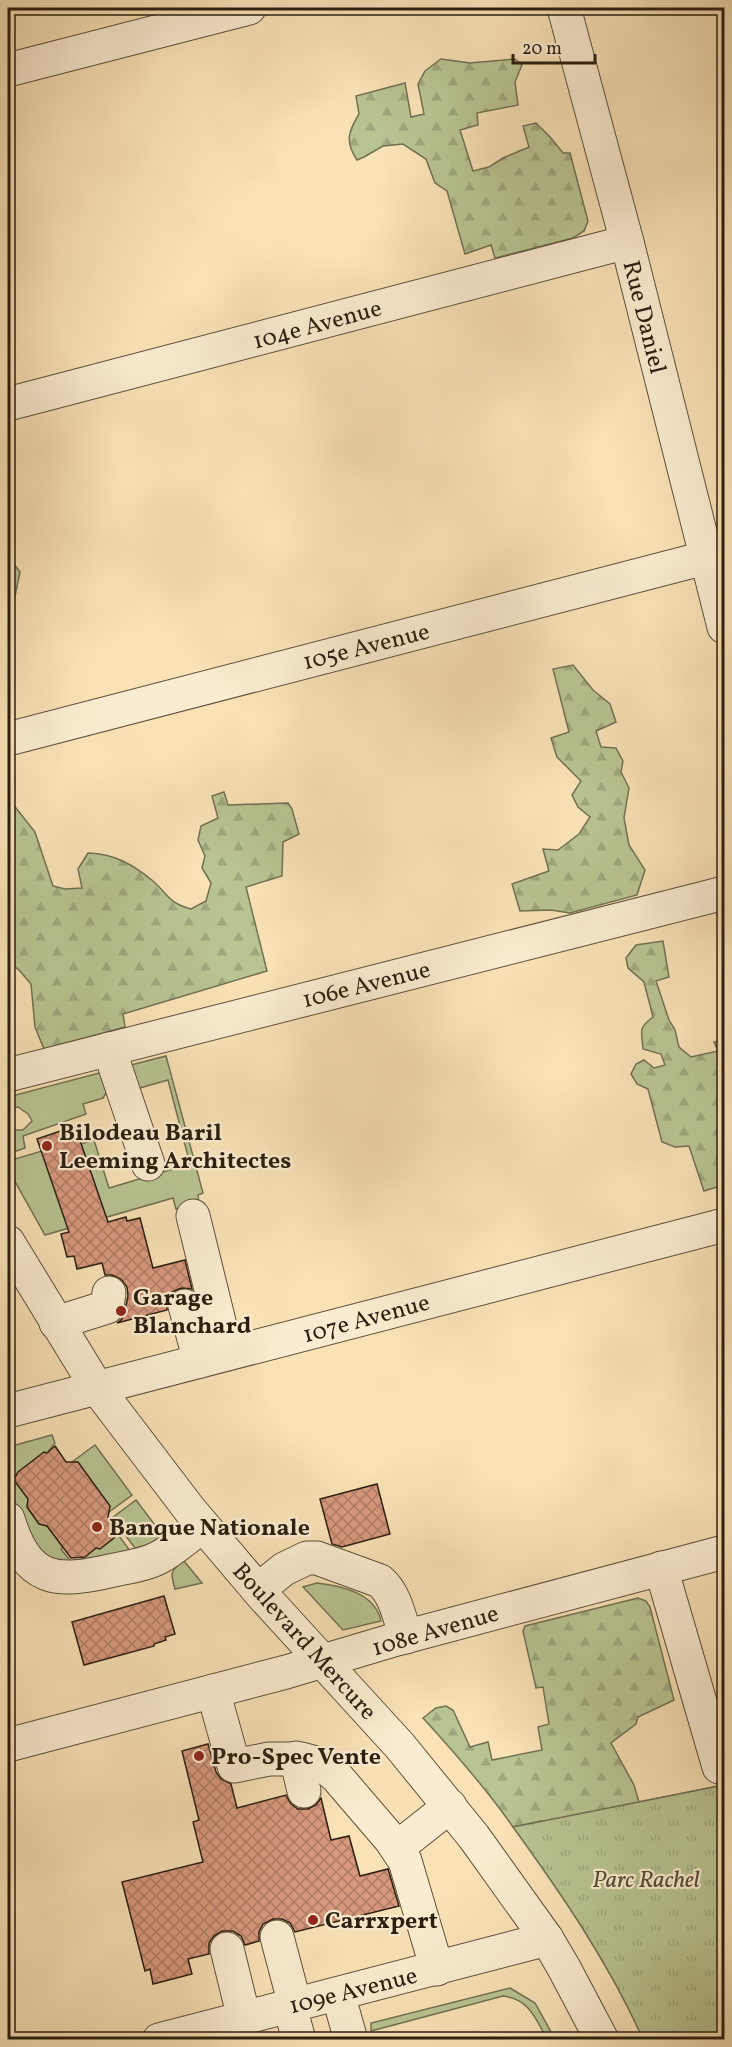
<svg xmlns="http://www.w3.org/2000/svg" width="732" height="2047" font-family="Vollkorn,serif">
  <defs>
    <pattern id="forest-firs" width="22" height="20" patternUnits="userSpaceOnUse" patternTransform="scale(1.5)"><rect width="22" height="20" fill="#b8c492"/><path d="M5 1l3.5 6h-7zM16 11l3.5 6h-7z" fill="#9ea87d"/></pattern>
    <pattern id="park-tufts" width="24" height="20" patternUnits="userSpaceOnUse" patternTransform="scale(1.5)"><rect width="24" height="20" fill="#b8c492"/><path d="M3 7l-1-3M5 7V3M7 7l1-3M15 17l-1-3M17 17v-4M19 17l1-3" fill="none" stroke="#9ea87d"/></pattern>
    <pattern id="building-cross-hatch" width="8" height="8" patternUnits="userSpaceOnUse" patternTransform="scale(1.5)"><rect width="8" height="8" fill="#d8987d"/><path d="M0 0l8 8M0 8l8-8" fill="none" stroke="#af7b65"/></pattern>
  </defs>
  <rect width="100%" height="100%" fill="#f8e2b6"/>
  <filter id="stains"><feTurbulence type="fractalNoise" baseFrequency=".00333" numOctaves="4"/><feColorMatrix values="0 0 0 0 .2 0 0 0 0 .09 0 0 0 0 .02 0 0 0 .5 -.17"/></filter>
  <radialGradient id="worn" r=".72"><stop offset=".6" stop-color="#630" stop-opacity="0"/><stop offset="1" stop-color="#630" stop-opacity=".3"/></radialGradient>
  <g fill="#b8c492" stroke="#727150" stroke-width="1.5">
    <polygon points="166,1056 203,1193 198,1195 199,1203 176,1209 173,1198 45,1235 8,1169 8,1161 42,1151 97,1191 81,1144 94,1140 109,1188 190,1164 168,1080 136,1089 127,1066"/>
    <polygon points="99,1073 103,1076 108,1090 103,1098 83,1104 86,1114 23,1136 25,1148 8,1154 8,1130 23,1130 32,1121 28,1114 18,1107 8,1109 8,1097"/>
    <polygon points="52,1435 55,1443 47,1453 16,1477 14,1480 31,1502 27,1507 39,1524 45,1523 63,1547 61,1549 71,1562 71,1567 39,1554 19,1515 8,1484 8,1447"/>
    <polygon points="95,1445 132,1495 109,1512 78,1463 72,1462"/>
    <polygon points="136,1500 164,1537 153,1544 135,1548 112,1518"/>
    <polygon points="116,1532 131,1552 75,1567 74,1560 79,1561"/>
    <path d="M 184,1561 L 202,1583 L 175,1589 C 170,1572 170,1571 184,1561 Z"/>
    <path d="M 317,1583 C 342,1586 375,1593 381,1621 L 343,1630 L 303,1587 Z"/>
    <path d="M 510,1988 L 535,2003 L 555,2039 L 547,2039 C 536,2019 529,1999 503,1996 L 371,2031 L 371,2023 Z"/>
  </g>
  <g fill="url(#forest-firs)" stroke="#727150" stroke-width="1.5">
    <path d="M 441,59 L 470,63 L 515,59 L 522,65 L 515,82 L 518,105 L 477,113 L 478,125 L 460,130 L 473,171 L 489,167 L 503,158 L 529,147 L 523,126 L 536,123 L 551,138 L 563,153 L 570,153 L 588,221 L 584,231 L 573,238 L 495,258 L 491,245 L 465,254 L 447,191 L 435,183 L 426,159 L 403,144 L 383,146 L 364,157 L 357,160 C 345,142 348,132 359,114 L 356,96 L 405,83 L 411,117 L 424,114 L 418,84 L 425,71 Z"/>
    <polygon points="8,559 10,559 20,572 13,606 8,609"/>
    <polygon points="573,665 593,690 610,704 616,722 596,731 601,747 616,748 623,761 621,772 629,788 624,818 629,845 645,870 637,895 570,913 551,910 520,911 512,884 549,871 543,849 558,850 579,834 590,817 578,807 572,795 581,781 557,757 551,738 569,732 553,669"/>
    <path d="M 224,792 L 228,805 L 288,803 L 292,809 L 299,834 L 283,842 L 282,876 L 246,887 L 267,971 L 123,1014 L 125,1027 L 44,1049 L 35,1027 L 31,984 L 19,970 L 8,962 L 8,798 L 35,832 L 53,886 L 65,889 L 82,888 L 78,869 L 88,853 C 115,854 132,864 153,881 C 169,895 168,903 191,909 L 206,901 L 211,883 L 202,868 L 205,856 L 198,840 L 201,826 L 218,818 L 212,796 Z"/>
    <path d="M 663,941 L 669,977 L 656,981 L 669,1020 L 675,1030 L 679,1047 L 691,1057 L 718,1051 L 714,1042 L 724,1040 L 724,1133 L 721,1139 L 724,1151 L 724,1185 L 704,1191 L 689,1146 L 675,1147 L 662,1142 L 648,1089 L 637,1084 L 631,1074 L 636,1064 L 644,1060 L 654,1068 L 665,1065 L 661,1054 L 643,1049 C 642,1031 637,1029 653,1017 L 644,982 L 628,968 L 626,958 L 636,945 Z"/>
    <path d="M 638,1598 L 646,1601 L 650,1607 L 674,1700 L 638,1717 L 636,1724 L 611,1743 L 634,1785 L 639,1802 L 724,1785 L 724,1866 L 541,1821 L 513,1827 C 486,1788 455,1753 423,1718 L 436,1708 L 446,1706 L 453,1710 L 470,1747 L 488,1742 L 492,1760 L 542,1750 L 538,1727 L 549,1724 L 543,1687 L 536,1688 L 523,1631 L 525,1626 Z"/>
  </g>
  <path fill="url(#park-tufts)" stroke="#727150" stroke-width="1.5" d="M 724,1785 L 724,2039 L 643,2039 C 608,1962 563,1896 513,1827 Z"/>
  <g fill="url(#building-cross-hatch)" stroke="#2b1e0f" stroke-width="1.5">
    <polygon points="75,1126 108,1222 126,1217 127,1221 140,1218 153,1268 185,1260 192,1289 181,1288 172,1292 167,1301 167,1310 117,1323 122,1319 125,1310 128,1296 127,1287 121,1279 112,1275 105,1275 102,1263 77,1269 74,1256 67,1257 61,1234 69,1232 37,1139"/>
    <polygon points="55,1446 66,1462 78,1462 110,1506 108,1517 117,1529 114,1538 100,1549 96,1548 85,1557 71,1558 47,1526 39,1524 27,1507 28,1499 14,1480 18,1472 44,1452 47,1453"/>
    <polygon points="377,1484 390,1534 342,1547 332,1544 320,1499"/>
    <polygon points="164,1596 175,1634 165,1637 166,1640 154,1644 154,1646 84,1665 72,1622"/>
    <polygon points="208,1744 216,1772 221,1779 231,1784 237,1808 286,1795 291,1804 298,1809 308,1809 316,1805 321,1798 331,1840 349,1836 360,1876 388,1869 399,1906 295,1932 290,1923 282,1919 273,1919 263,1924 259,1932 259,1941 245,1945 241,1936 233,1931 222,1931 214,1936 209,1943 209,1954 188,1959 192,1974 153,1984 150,1969 145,1971 122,1882 203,1862 193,1822 199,1820 182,1751"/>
  </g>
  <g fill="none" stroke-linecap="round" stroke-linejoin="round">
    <g stroke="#5e4f39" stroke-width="35">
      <g id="minor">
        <polyline points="564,8 627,242 724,627"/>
        <polyline points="8,70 249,8"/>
        <polyline points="8,404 627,242"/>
        <polyline points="8,739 724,553"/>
        <polyline points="109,1049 148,1164"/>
        <polyline points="8,1075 724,893"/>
        <polyline points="193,1216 227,1354"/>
        <polyline points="8,1242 97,1388 190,1510 263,1596 400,1746 474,1837 547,1939 564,1968 602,2040"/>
        <polyline points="185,1306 200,1361"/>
        <polyline points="56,1323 107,1307 109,1293"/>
        <polyline points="8,1411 724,1225"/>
        <path d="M 8,1519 C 27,1582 55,1584 114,1570 C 128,1567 145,1565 158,1558 C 174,1550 188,1536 203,1526"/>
        <polyline points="661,1568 719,1767"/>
        <path d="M 258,1590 L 284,1569 L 307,1558 L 317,1558 L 380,1581 C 396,1595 399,1617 406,1637"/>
        <polyline points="213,1691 234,1766 269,1759 301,1759 323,1765 337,1777 391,1840 405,1861 437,1969"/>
        <polyline points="8,1745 286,1672 397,1639 724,1552"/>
        <polyline points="296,1758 304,1791"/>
        <polyline points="397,1848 450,1806"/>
        <polyline points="277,1937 295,2005"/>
        <polyline points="227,1949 244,2018"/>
        <polyline points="338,1994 351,2040"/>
        <polyline points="290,2007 299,2040"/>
        <polyline points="159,2040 547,1939"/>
      </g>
    </g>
    <use href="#minor" stroke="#faecd0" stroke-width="33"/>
  </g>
  <g fill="#8f2418" stroke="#faecd0" stroke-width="2">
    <circle cx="47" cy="1146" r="6"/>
    <circle cx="121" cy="1311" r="6"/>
    <circle cx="97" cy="1527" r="6"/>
    <circle cx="199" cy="1756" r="6"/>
    <circle cx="313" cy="1920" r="6"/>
  </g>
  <g text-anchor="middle" stroke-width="4.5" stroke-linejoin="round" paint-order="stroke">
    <g font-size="24" fill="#2b1e0f" stroke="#faecd0">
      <text transform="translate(645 317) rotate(76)" y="8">Rue Daniel</text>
      <text transform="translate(317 324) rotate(-15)" y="8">104e Avenue</text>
      <text transform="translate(366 646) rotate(-14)" y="8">105e Avenue</text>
      <text transform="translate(366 984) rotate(-14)" y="8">106e Avenue</text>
      <text transform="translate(366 1318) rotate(-15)" y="8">107e Avenue</text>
      <text transform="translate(435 1630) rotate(-16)" y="8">108e Avenue</text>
      <text transform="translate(305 1641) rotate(48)" y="8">Boulevard Mercure</text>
      <text transform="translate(353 1990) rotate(-14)" y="8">109e Avenue</text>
    </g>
    <g font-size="24" font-weight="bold" fill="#2b1e0f" stroke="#faecd0" text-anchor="start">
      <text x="59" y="1140">Bilodeau Baril<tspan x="59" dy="28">Leeming Architectes</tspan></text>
      <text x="133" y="1305">Garage<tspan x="133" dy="28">Blanchard</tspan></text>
      <text x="109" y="1535">Banque Nationale</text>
      <text x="211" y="1764">Pro-Spec Vente</text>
      <text x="325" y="1928">Carrxpert</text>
    </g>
    <g font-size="24" font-style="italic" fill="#555036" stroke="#faecd0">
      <text x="646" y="1887">Parc Rachel</text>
    </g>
  </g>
  <rect width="732" height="2047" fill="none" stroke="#f8e2b6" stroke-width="30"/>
  <rect x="9" y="9" width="714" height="2029" fill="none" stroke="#2b1e0f" stroke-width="3"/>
  <rect x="15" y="15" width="702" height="2017" fill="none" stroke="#2b1e0f" stroke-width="1.5"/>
  <path d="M513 54v9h82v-9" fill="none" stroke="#2b1e0f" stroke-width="3"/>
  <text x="522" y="54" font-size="18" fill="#2b1e0f" stroke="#faecd0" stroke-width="4.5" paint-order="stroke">20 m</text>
  <rect width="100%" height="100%" filter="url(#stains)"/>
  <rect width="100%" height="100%" fill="url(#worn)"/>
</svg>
